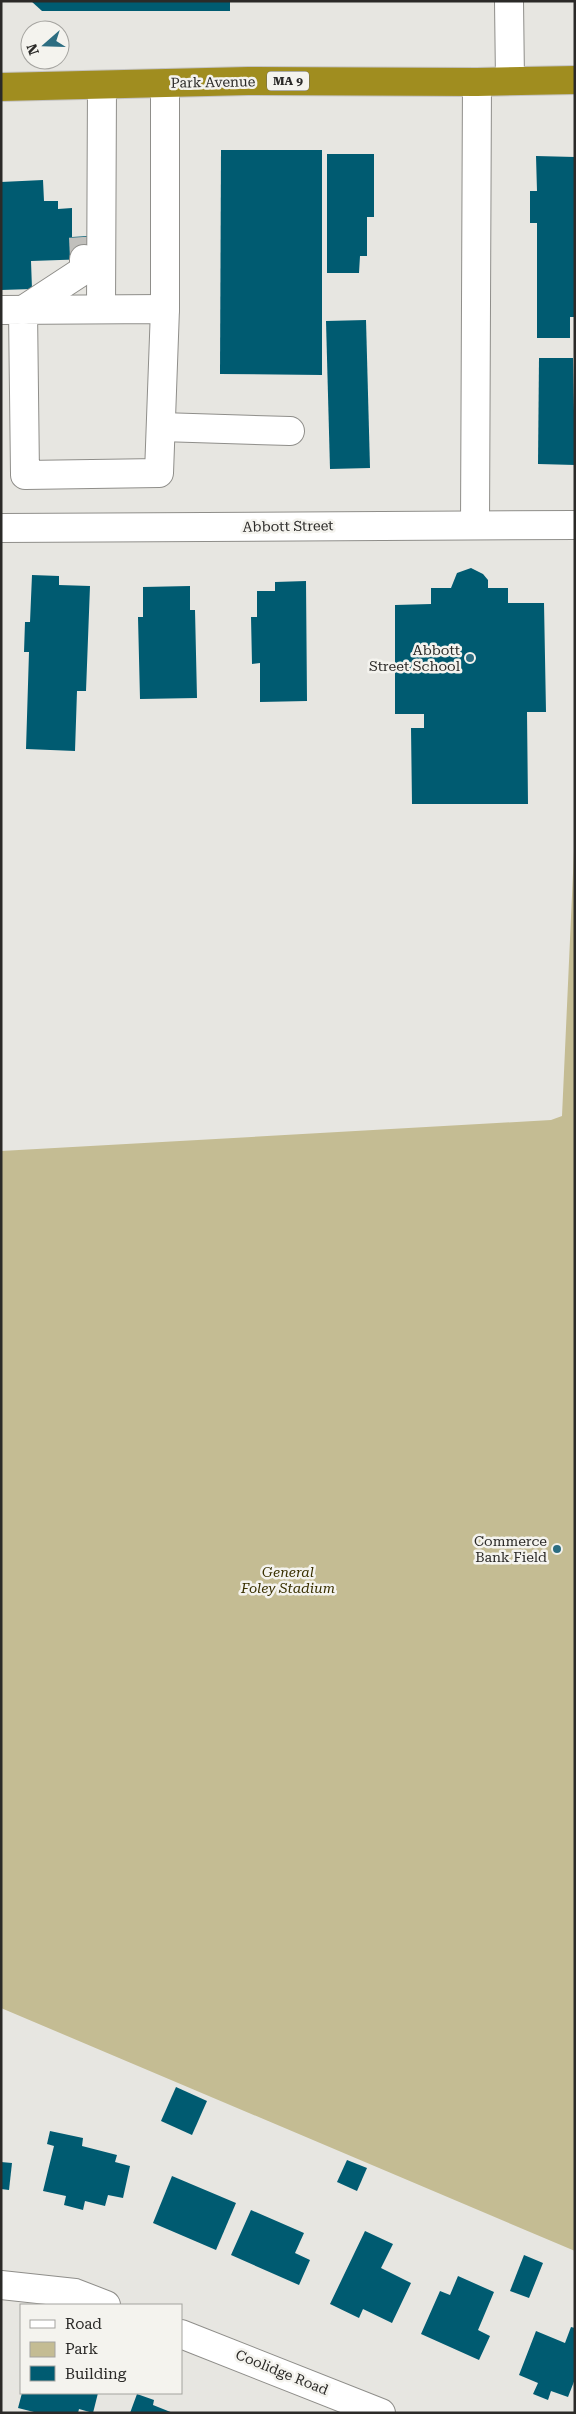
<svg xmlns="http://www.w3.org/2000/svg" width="576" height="2414" font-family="'Roboto Serif',serif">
  <rect width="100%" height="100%" fill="#e7e6e1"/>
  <polygon fill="#c4bc93" points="575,829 575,2251 1,2008 1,1151 551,1120 562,1116"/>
  <g fill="#005b71">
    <polygon points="31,1 230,1 230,11 42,11"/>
    <polygon points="221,150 322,150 322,375 220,374"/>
    <polygon points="327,154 374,154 374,217 367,217 367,256 360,256 359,273 327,273"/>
    <polygon points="536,156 575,157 575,317 570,317 570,338 537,338 537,223 530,223 530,191 537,191"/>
    <polygon points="43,180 44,201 58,201 58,209 72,208 72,237 88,236 89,259 31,261 32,289 1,290 1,182"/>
    <polygon points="366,320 370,468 330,469 326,321"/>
    <polygon points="539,358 573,358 575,465 538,464"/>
    <polygon points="471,568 483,574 488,580 488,588 508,588 508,603 544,603 546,712 527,712 528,804 412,804 411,728 424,728 424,714 395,714 395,605 431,604 431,588 451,588 457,573"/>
    <polygon points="32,575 59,576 59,585 90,586 86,691 77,691 75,751 26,749 29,652 24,652 25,622 30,622"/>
    <polygon points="306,581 307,701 260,702 260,663 252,664 251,617 257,617 257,591 275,591 275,582"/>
    <polygon points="190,586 190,610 195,610 197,698 140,699 138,617 143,617 143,587"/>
    <polygon points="176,2087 207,2101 192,2135 161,2121"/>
    <polygon points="50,2131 83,2138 82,2146 117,2155 115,2162 130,2166 123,2198 108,2195 105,2206 85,2201 83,2210 64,2205 66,2196 43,2191 54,2146 47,2144"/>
    <polygon points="347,2160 367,2168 357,2191 337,2182"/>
    <polygon points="1,2162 12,2163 9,2190 1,2189"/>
    <polygon points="172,2176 236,2203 216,2250 153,2223"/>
    <polygon points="251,2210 304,2233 295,2253 310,2260 299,2285 231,2255"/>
    <polygon points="365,2231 393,2244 381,2268 411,2283 392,2323 363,2309 359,2318 330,2304"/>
    <polygon points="524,2255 543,2263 529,2298 510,2291"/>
    <polygon points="458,2276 494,2292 478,2330 490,2336 479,2360 421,2334 440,2291 450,2295"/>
    <polygon points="571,2327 575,2328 575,2379 568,2397 551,2391 548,2400 533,2394 538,2383 519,2375 536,2331 565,2343"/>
    <polygon points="22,2393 98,2393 93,2413 79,2409 78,2413 38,2413 18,2408"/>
    <polygon points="137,2394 154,2400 153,2405 173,2413 130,2413"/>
  </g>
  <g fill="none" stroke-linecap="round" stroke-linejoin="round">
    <polyline stroke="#c1c0bc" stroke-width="28" stroke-dasharray="28 14" stroke-linecap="butt" points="83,237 84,259"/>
    <g stroke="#8f8e8a" stroke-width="30">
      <g id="minor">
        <polyline points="509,1 510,81"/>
        <polyline points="165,83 165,309"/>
        <polyline points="101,309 102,85"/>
        <path d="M 1,310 C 56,310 111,309 165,309 L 159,473 L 25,475 L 23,310"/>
        <polyline points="23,310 84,270 84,259"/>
        <polyline points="161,427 290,431"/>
        <polyline points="475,525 477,82"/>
        <polyline points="1,528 575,525"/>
        <polyline points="1,2285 75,2293 106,2305"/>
        <polyline points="181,2334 381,2413"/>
      </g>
    </g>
    <g stroke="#c4c3c3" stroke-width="30">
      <polyline id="highway" points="1,87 248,81 477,82 575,80"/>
    </g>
    <use href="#minor" stroke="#fff" stroke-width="28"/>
    <use href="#highway" stroke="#a08d1f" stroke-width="28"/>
  </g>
  <g fill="#2c6d81" stroke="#f4f3ee" stroke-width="2">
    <circle cx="470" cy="658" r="5"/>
    <circle cx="557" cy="1549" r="5"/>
  </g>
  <g text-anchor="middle" stroke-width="5" stroke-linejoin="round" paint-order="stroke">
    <rect fill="#f4f3ee" stroke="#676663" stroke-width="1" x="267" y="71.5" width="42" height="19" rx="4"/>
    <g font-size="12" font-weight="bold" fill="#2b2a28">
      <text x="288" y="85">MA 9</text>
    </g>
    <g font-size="14" fill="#2b2a28" stroke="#f4f3ee">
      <text transform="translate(213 82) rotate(-1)" y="5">Park Avenue</text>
      <text transform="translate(288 526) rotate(-1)" y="5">Abbott Street</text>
      <text transform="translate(282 2372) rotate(22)" y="5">Coolidge Road</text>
    </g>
    <g font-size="14" fill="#2b2a28" stroke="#f4f3ee" text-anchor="end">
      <text x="460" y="655">Abbott<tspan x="460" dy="16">Street School</tspan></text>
      <text x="547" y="1546">Commerce<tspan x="547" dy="16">Bank Field</tspan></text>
    </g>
    <g font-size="14" font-style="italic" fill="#393000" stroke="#f4f3ee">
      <text x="288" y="1577">General<tspan x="288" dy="16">Foley Stadium</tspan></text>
    </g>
  </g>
  <rect width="576" height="2414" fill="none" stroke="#2b2a28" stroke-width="5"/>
  <rect x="20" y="2304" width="162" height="90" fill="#f4f3ee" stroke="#a4a39f"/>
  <rect x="30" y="2320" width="25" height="8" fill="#ffffff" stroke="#a4a39f"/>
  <text x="65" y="2329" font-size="15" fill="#2b2a28">Road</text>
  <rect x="30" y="2342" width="25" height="15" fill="#c4bc93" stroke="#a4a39f"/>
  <text x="65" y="2354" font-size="15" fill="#2b2a28">Park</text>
  <rect x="30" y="2366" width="25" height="15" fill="#005b71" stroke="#a4a39f"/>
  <text x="65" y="2379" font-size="15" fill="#2b2a28">Building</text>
  <g transform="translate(45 45) rotate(250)"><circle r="24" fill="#f4f3ee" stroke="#a4a39f"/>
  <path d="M0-4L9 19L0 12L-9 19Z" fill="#2c6d81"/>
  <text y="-8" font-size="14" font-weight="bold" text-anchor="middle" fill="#2b2a28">N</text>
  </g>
</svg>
